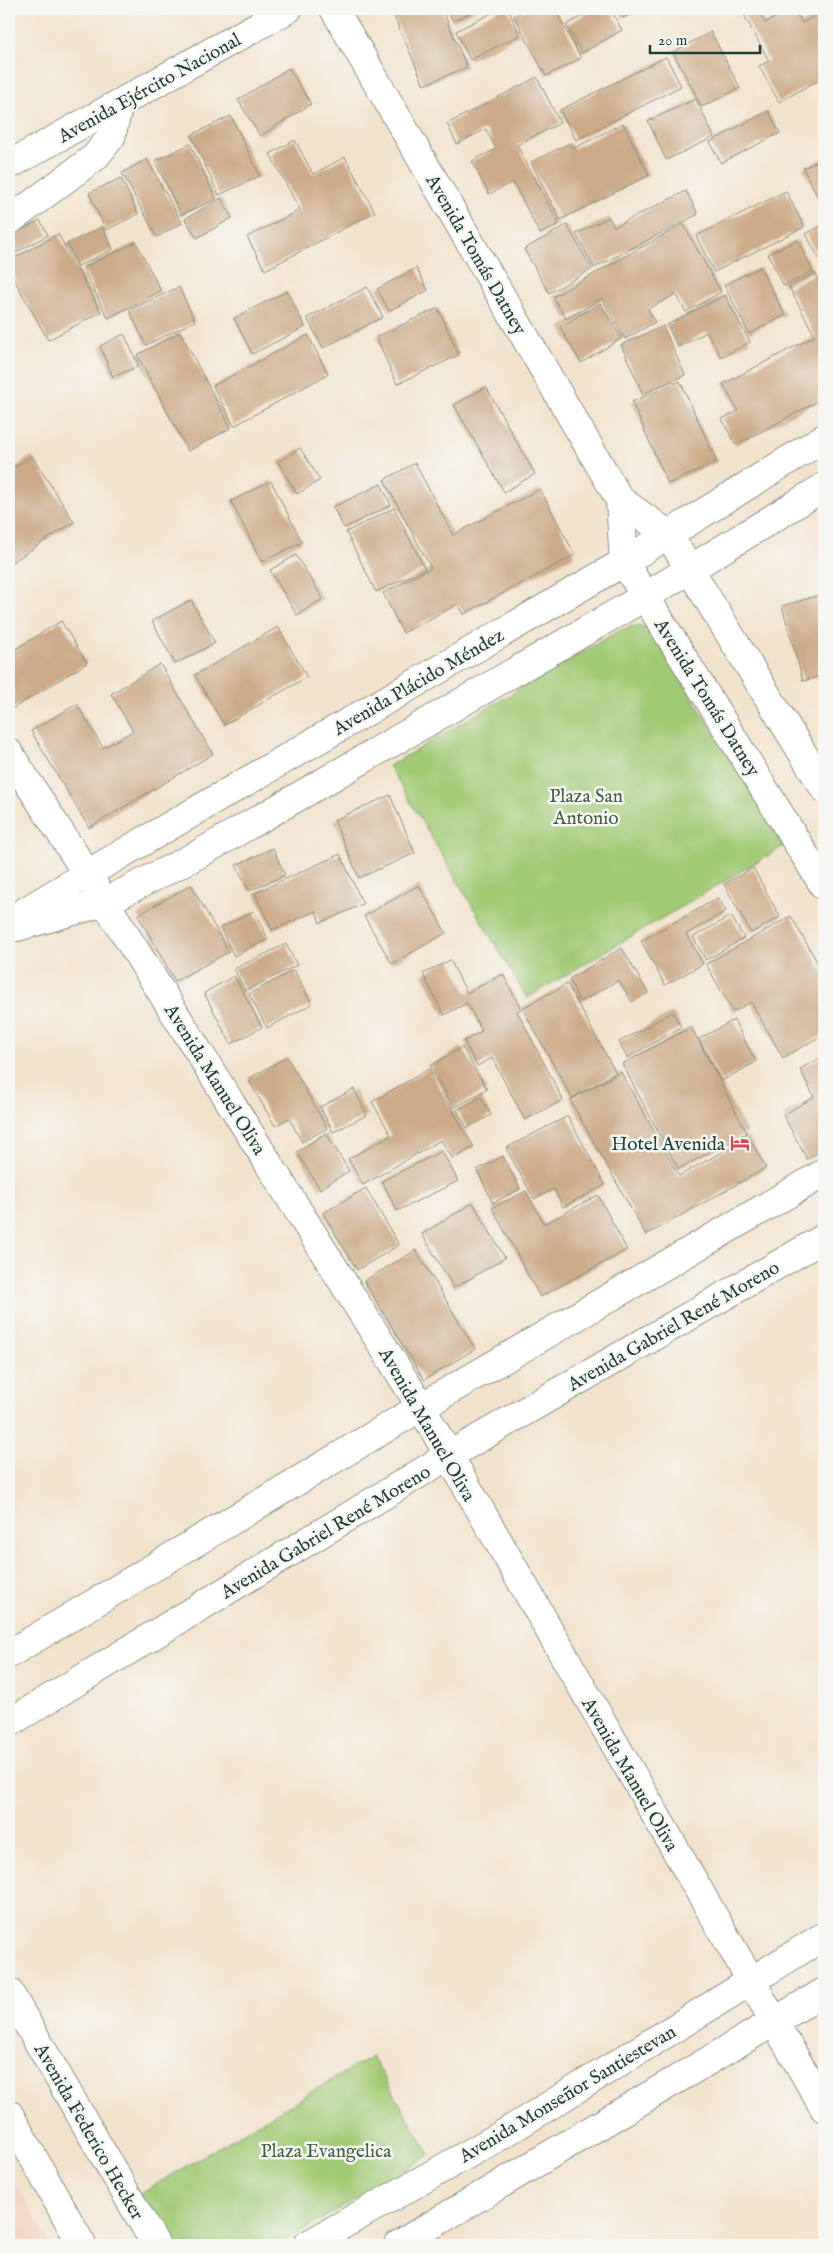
<svg xmlns="http://www.w3.org/2000/svg" width="833" height="2254" font-family="'IM FELL English',serif">
  <rect width="100%" height="100%" fill="#f6f6f2"/>
  <filter id="ink" filterUnits="userSpaceOnUse"><feTurbulence type="fractalNoise" baseFrequency=".02" numOctaves="2"/><feDisplacementMap in="SourceGraphic" scale="10" xChannelSelector="R" yChannelSelector="G"/><feConvolveMatrix kernelMatrix="1 2 1 2 8 2 1 2 1" color-interpolation-filters="sRGB"/></filter>
  <filter id="wash" filterUnits="userSpaceOnUse"><feTurbulence type="fractalNoise" baseFrequency=".0096" numOctaves="4" result="noise"/><feDisplacementMap in="SourceGraphic" scale="20" xChannelSelector="R" yChannelSelector="G"/><feGaussianBlur stdDeviation="1.12" result="paint"/><feColorMatrix in="noise" values="0 0 0 0 0 0 0 0 0 0 0 0 0 0 0 0 0 1.4 0 .05"/><feComposite in="paint" operator="in"/></filter>
  <g filter="url(#wash)">
    <rect width="100%" height="100%" fill="#f3e3cd"/>
    <polygon fill="#f4d3c0" points="9,2173 51,2245 9,2245"/>
    <g fill="#a1ca75" stroke="#608454">
      <polygon points="632,626 649,627 784,846 527,998 389,766 618,631"/>
      <polygon points="372,2056 430,2155 278,2245 168,2245 138,2195"/>
    </g>
    <g id="blocks">
      <g fill="#cdab88">
        <polygon points="391,9 442,9 467,67 424,85"/>
        <polygon points="447,9 478,9 453,21"/>
        <polygon points="500,9 508,9 520,35 470,60 456,31"/>
        <polygon points="527,9 555,9 581,58 546,76 514,16"/>
        <polygon points="595,9 610,9 622,30 582,53 566,25"/>
        <polygon points="618,9 642,9 623,18"/>
        <polygon points="750,9 757,9 765,23 791,9 794,9 802,23 824,11 824,77 779,102 759,66 769,61 743,13"/>
        <polygon points="763,9 779,9 767,16"/>
        <polygon points="711,32 740,88 702,107 673,52"/>
        <polygon points="666,57 681,86 576,140 560,110"/>
        <polygon points="289,68 311,104 260,136 238,100"/>
        <polygon points="537,77 560,123 517,145 559,224 540,234 513,182 489,194 472,161 496,149 486,129 457,144 447,124"/>
        <polygon points="696,99 714,137 666,160 648,121"/>
        <polygon points="768,111 780,133 721,163 710,142"/>
        <polygon points="231,116 260,176 219,195 191,135"/>
        <polygon points="623,123 649,175 560,220 531,162 570,143 573,149"/>
        <polygon points="295,140 313,174 345,157 375,212 265,270 247,237 300,210 270,154"/>
        <polygon points="190,144 216,199 181,215 155,161"/>
        <polygon points="824,158 824,210 803,168"/>
        <polygon points="147,159 182,223 157,237 122,173"/>
        <polygon points="121,178 138,214 106,230 89,193"/>
        <polygon points="686,191 698,214 594,268 576,234 609,217 614,227"/>
        <polygon points="786,191 804,227 714,272 696,236"/>
        <polygon points="221,198 232,218 197,238 185,219"/>
        <polygon points="40,220 48,235 11,255 9,237"/>
        <polygon points="683,224 721,292 686,312 676,294 648,309 655,322 625,339 602,299 566,319 553,297"/>
        <polygon points="824,224 824,268 806,234"/>
        <polygon points="567,225 592,269 549,293 524,249"/>
        <polygon points="102,227 113,249 78,266 67,244"/>
        <polygon points="58,234 101,312 48,340 9,270 9,261"/>
        <polygon points="797,240 813,271 784,286 768,254"/>
        <polygon points="136,242 161,291 108,318 83,268"/>
        <polygon points="760,267 785,315 749,334 724,285"/>
        <polygon points="416,268 428,290 389,311 377,289"/>
        <polygon points="815,273 824,290 824,398 736,445 722,419 738,411 723,384 815,336 789,287"/>
        <polygon points="179,287 195,321 146,345 129,310"/>
        <polygon points="367,287 383,317 323,348 307,318"/>
        <polygon points="287,291 305,327 252,354 234,318"/>
        <polygon points="725,295 750,342 721,357 707,332 678,347 667,325"/>
        <polygon points="600,303 622,338 581,363 560,327"/>
        <polygon points="438,308 459,355 397,384 376,337"/>
        <polygon points="663,326 685,375 643,394 621,345"/>
        <polygon points="180,332 231,428 188,451 137,355"/>
        <polygon points="124,334 139,366 113,377 100,346"/>
        <polygon points="308,335 328,374 234,426 213,386"/>
        <polygon points="680,381 717,462 668,484 632,402"/>
        <polygon points="486,387 535,474 504,492 454,405"/>
        <polygon points="300,448 320,480 297,494 278,462"/>
        <polygon points="32,456 74,522 9,564 9,471"/>
        <polygon points="415,463 453,535 540,489 575,555 464,614 458,604 403,633 383,593 431,568 384,480"/>
        <polygon points="271,481 302,542 262,562 231,501"/>
        <polygon points="381,484 391,505 344,528 333,507"/>
        <polygon points="394,508 425,569 376,592 346,532"/>
        <polygon points="296,555 323,599 297,615 270,570"/>
        <polygon points="824,594 824,675 803,681 782,606"/>
        <polygon points="191,600 215,643 175,664 152,621"/>
        <polygon points="61,621 87,663 12,709 9,704 9,653"/>
        <polygon points="278,627 307,677 224,725 195,675"/>
        <polygon points="160,664 213,754 89,828 31,731 77,704 103,748 133,731 111,694"/>
        <polygon points="390,795 415,853 359,878 334,820"/>
        <polygon points="273,848 285,875 249,891 236,865"/>
        <polygon points="340,854 363,904 320,923 316,911 272,930 255,893"/>
        <polygon points="753,868 780,917 751,933 724,884"/>
        <polygon points="191,885 229,952 175,981 138,915"/>
        <polygon points="419,885 446,933 392,964 364,916"/>
        <polygon points="718,898 726,911 686,934 703,964 665,985 641,941"/>
        <polygon points="254,911 268,939 234,956 220,928"/>
        <polygon points="731,916 744,938 706,960 693,937"/>
        <polygon points="791,916 824,974 824,1034 783,1058 751,1002 733,1012 706,964"/>
        <polygon points="286,944 297,965 245,991 234,969"/>
        <polygon points="622,948 648,993 632,1002 619,980 580,1002 569,979"/>
        <polygon points="450,960 467,993 503,974 521,1009 517,1011 563,1100 525,1120 492,1058 477,1066 464,1041 482,1031 467,1003 444,1015 423,974"/>
        <polygon points="294,970 312,1004 267,1028 249,994"/>
        <polygon points="234,976 262,1027 231,1044 204,993"/>
        <polygon points="567,984 616,1073 572,1098 522,1008"/>
        <polygon points="673,1012 681,1027 627,1058 619,1042"/>
        <polygon points="734,1020 756,1062 721,1081 699,1039"/>
        <polygon points="691,1027 747,1133 678,1169 622,1064"/>
        <polygon points="462,1047 487,1089 454,1108 430,1066"/>
        <polygon points="824,1056 824,1149 807,1159 783,1115 814,1097 800,1069"/>
        <polygon points="287,1057 327,1128 302,1142 289,1118 275,1126 248,1079"/>
        <polygon points="429,1069 474,1147 453,1159 441,1140 363,1185 348,1159 391,1135 372,1102"/>
        <polygon points="621,1072 679,1176 749,1137 766,1168 646,1235 570,1100"/>
        <polygon points="354,1089 367,1115 333,1132 320,1107"/>
        <polygon points="481,1097 491,1115 467,1128 457,1110"/>
        <polygon points="568,1116 605,1185 563,1207 554,1189 534,1199 506,1148"/>
        <polygon points="326,1133 349,1171 320,1189 297,1152"/>
        <polygon points="442,1151 458,1181 397,1211 382,1181"/>
        <polygon points="503,1156 520,1189 493,1203 477,1170"/>
        <polygon points="366,1188 399,1245 357,1270 323,1213"/>
        <polygon points="526,1191 544,1224 598,1195 627,1250 540,1297 492,1208"/>
        <polygon points="473,1203 505,1258 454,1288 422,1234"/>
        <polygon points="416,1250 475,1349 424,1380 364,1281"/>
      </g>
    </g>
  </g>
  <g filter="url(#ink)">
    <use href="#blocks" fill-opacity="0" stroke="#899080" stroke-width="1"/>
    <g fill="none" stroke-linecap="round" stroke-linejoin="round">
      <g stroke="#899080" stroke-width="30">
        <g id="street">
          <polyline points="334,9 620,500 668,534 824,788"/>
          <polyline points="9,165 288,9"/>
          <polyline points="9,221 95,157 111,137 119,104"/>
          <polyline points="620,500 624,562 824,886"/>
          <polyline points="9,753 105,902 421,1407 824,2108"/>
          <polyline points="9,921 87,874 624,562 824,438"/>
          <polyline points="17,927 105,902 197,855 646,596 824,487"/>
          <polyline points="9,1654 421,1407 824,1173"/>
          <polyline points="9,1723 448,1456 824,1238"/>
          <polyline points="9,1992 156,2245"/>
          <polyline points="9,2114 82,2245"/>
          <polyline points="307,2245 500,2136 824,1936"/>
          <polyline points="398,2245 824,1992"/>
        </g>
      </g>
      <use href="#street" stroke="#fff" stroke-width="28"/>
    </g>
  </g>
  <defs>
    <g id="hotel-bare" transform="scale(1.5)"><path d="M-6-4.5h1.5V1H6V5H4.5V3h-9V5H-6ZM-4 0a1.8 1.8 0 1 1 3.6 0ZM.5 0V-2.5h3Q6-2.5 6 0Z" fill="#d1495b" stroke="#f6f6f2" stroke-width="2.5" paint-order="stroke"/></g>
  </defs>
  <g fill-rule="evenodd">
    <use href="#hotel-bare" x="740" y="1143"/>
  </g>
  <g text-anchor="middle" stroke-width="5" stroke-linejoin="round" paint-order="stroke">
    <g font-size="19" fill="#1f3d34" stroke="#f6f6f2">
      <text transform="translate(149 87) rotate(-29)" y="7">Avenida Ejército Nacional</text>
      <text transform="translate(477 254) rotate(60)" y="7">Avenida Tomás Datney</text>
      <text transform="translate(418 681) rotate(-30)" y="7">Avenida Plácido Méndez</text>
      <text transform="translate(708 697) rotate(58)" y="7">Avenida Tomás Datney</text>
      <text transform="translate(216 1079) rotate(58)" y="7">Avenida Manuel Oliva</text>
      <text transform="translate(673 1325) rotate(-30)" y="7">Avenida Gabriel René Moreno</text>
      <text transform="translate(428 1424) rotate(60)" y="7">Avenida Manuel Oliva</text>
      <text transform="translate(325 1531) rotate(-31)" y="7">Avenida Gabriel René Moreno</text>
      <text transform="translate(631 1774) rotate(60)" y="7">Avenida Manuel Oliva</text>
      <text transform="translate(567 2093) rotate(-31)" y="7">Avenida Monseñor Santiestevan</text>
      <text transform="translate(90 2131) rotate(60)" y="7">Avenida Federico Hecker</text>
    </g>
    <g font-size="19" fill="#406044" stroke="#f6f6f2">
      <text x="586" y="802">Plaza San<tspan x="586" dy="22">Antonio</tspan></text>
      <text x="326" y="2157">Plaza Evangelica</text>
    </g>
    <g font-size="19" fill="#1f3d34" stroke="#f6f6f2" text-anchor="end">
      <text x="725" y="1150">Hotel Avenida</text>
    </g>
  </g>
  <rect width="833" height="2254" fill="none" stroke="#f6f6f2" stroke-width="30"/>
  <path d="M650 45v8h110v-8" fill="none" stroke="#1f3d34" stroke-width="2.5"/>
  <text x="658" y="45" font-size="15" fill="#1f3d34" stroke="#f6f6f2" stroke-width="4" paint-order="stroke">20 m</text>
</svg>
